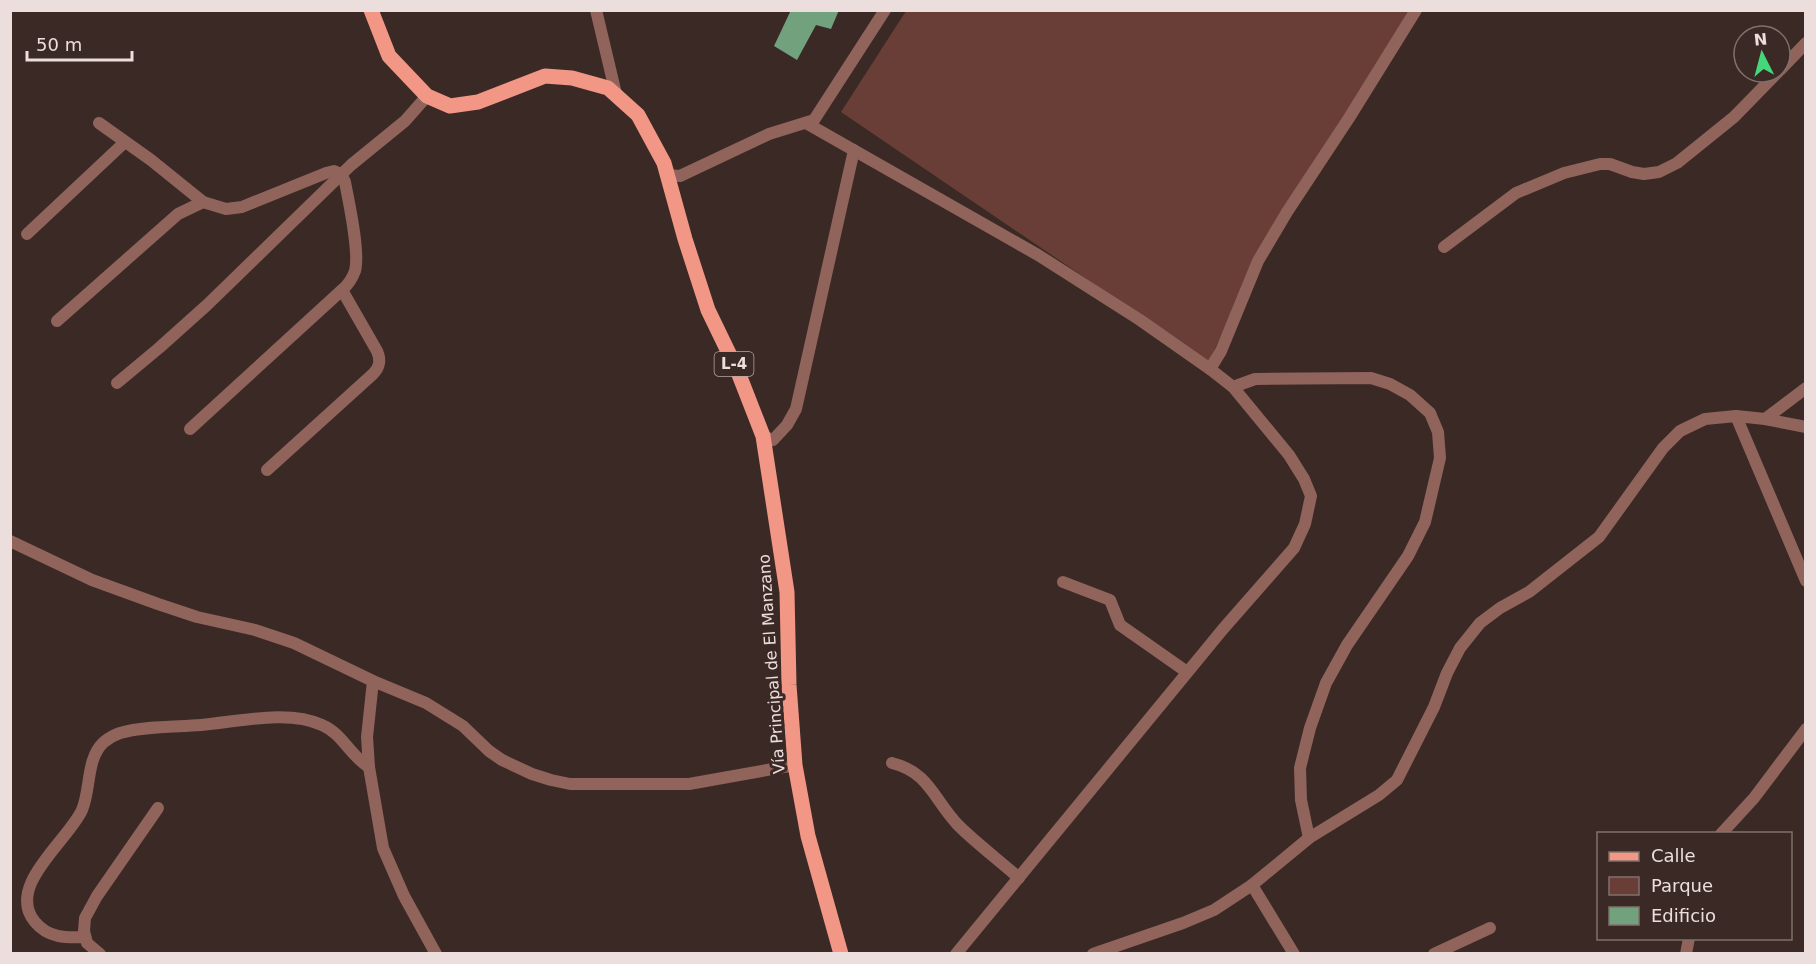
<svg xmlns="http://www.w3.org/2000/svg" width="1816" height="964" font-family="'DejaVu Sans',sans-serif">
  <rect width="100%" height="100%" fill="#3b2925"/>
  <polygon fill="#693e36" points="906,11 1418,11 1267,237 1205,370 1134,311 841,112"/>
  <polygon fill="#72a17d" points="791,10 839,10 831,29 816,25 797,60 774,46"/>
  <g fill="none" stroke-linecap="round" stroke-linejoin="round">
    <g stroke="#90635b" stroke-width="12">
      <polyline points="596,10 616,94"/>
      <polyline points="1780,70 1806,43"/>
      <path d="M 99,123 L 151,160 L 203,202 L 226,209 L 242,207 L 326,173 L 334,171 L 341,174 L 345,182 C 349,203 360,252 355,271 C 352,279 348,285 342,290 L 190,429"/>
      <polyline points="806,123 1038,255 1140,320 1210,369 1233,387 1289,455 1304,479 1311,496 1305,524 1294,548 1223,629 956,954"/>
      <polyline points="666,168 668,175 680,176 769,134 814,120 885,10"/>
      <polyline points="27,234 125,142"/>
      <polyline points="1444,247 1516,193 1564,173 1600,164 1610,164 1632,172 1644,174 1659,172 1677,163 1734,117 1778,72"/>
      <polyline points="57,321 178,214 203,202"/>
      <polyline points="1210,369 1221,351 1258,261 1287,212 1349,118 1416,10"/>
      <polyline points="117,383 159,348 207,305 351,165 405,121 427,96"/>
      <polyline points="1233,387 1255,379 1371,378 1390,384 1410,395 1430,413 1438,432 1440,458 1425,522 1408,556 1347,645 1326,683 1310,728 1300,768 1301,800 1309,838"/>
      <polyline points="1736,416 1806,581"/>
      <polyline points="1765,419 1806,388"/>
      <polyline points="763,436 773,440 787,425 796,409 854,150"/>
      <path d="M 267,470 L 373,374 C 380,367 381,360 377,351 L 342,290"/>
      <polyline points="10,541 92,580 158,604 197,617 255,630 294,643 373,681 426,703 463,726 489,751 502,760 532,774 551,780 570,784 689,784 795,765"/>
      <polyline points="1063,582 1110,600 1120,625 1187,672"/>
      <polyline points="373,681 367,737 369,767 383,848 404,896 436,954"/>
      <path d="M 892,763 C 929,772 934,800 958,825 C 977,844 999,860 1019,878"/>
      <polyline points="1721,834 1754,798 1806,729"/>
      <polyline points="1252,885 1294,954"/>
      <path d="M 85,937 C 66,938 48,938 35,922 C 5,886 68,841 82,810 C 91,789 86,758 104,742 C 109,738 114,735 120,733 C 145,726 175,727 201,725 C 237,722 288,709 322,725 C 343,734 350,756 369,767"/>
      <polyline points="100,954 87,943 84,931 85,918 97,896 158,808"/>
      <polyline points="1093,954 1183,923 1214,910 1252,885 1309,838 1379,795 1397,780 1434,707 1447,673 1460,648 1480,623 1500,608 1529,592 1599,537 1663,448 1680,431 1705,419 1736,416 1765,419 1806,427"/>
      <polyline points="1434,954 1490,928"/>
      <polyline points="1686,954 1689,938"/>
    </g>
    <polyline stroke="#f29786" stroke-width="15" points="371,10 389,56 427,96 450,106 478,102 545,76 572,78 608,88 638,115 664,163 685,239 708,310 738,372 763,436 787,592 789,685 795,765 808,836 841,954"/>
  </g>
  <g text-anchor="middle" stroke-width="6" stroke-linejoin="round" paint-order="stroke">
    <rect fill="#3b2925" stroke="#b6a8a5" stroke-width="1.5" x="714.5" y="352" width="39" height="24" rx="4.5"/>
    <g font-size="15" font-weight="bold" fill="#ebdedc">
      <text x="734" y="369">L-4</text>
    </g>
    <g font-size="16" fill="#ebdedc" stroke="#3b2925">
      <text transform="translate(771 664) rotate(-94)" y="6">Vía Principal de El Manzano</text>
    </g>
  </g>
  <rect width="1816" height="964" fill="none" stroke="#ebdedc" stroke-width="24"/>
  <rect x="1597" y="832" width="195" height="108" fill="#3b2925" stroke="#81716e" stroke-width="1.5"/>
  <rect x="1609" y="852" width="30" height="9" fill="#f29786" stroke="#81716e" stroke-width="1.5"/>
  <text x="1651" y="862" font-size="18" fill="#ebdedc">Calle</text>
  <rect x="1609" y="877" width="30" height="18" fill="#693e36" stroke="#81716e" stroke-width="1.5"/>
  <text x="1651" y="892" font-size="18" fill="#ebdedc">Parque</text>
  <rect x="1609" y="907" width="30" height="18" fill="#72a17d" stroke="#81716e" stroke-width="1.5"/>
  <text x="1651" y="922" font-size="18" fill="#ebdedc">Edificio</text>
  <g transform="translate(1762 54) rotate(354)"><circle r="28" fill="#3b2925" stroke="#81716e" stroke-width="1.5"/>
  <path d="M0-4.5L10 22L0 15L-10 22Z" fill="#45d77a"/>
  <text y="-9" font-size="16" font-weight="bold" text-anchor="middle" fill="#ebdedc">N</text>
  </g>
  <path d="M27 51v9h105v-9" fill="none" stroke="#ebdedc" stroke-width="3"/>
  <text x="36" y="51" font-size="18" fill="#ebdedc" stroke="#3b2925" stroke-width="4.5" paint-order="stroke">50 m</text>
</svg>
